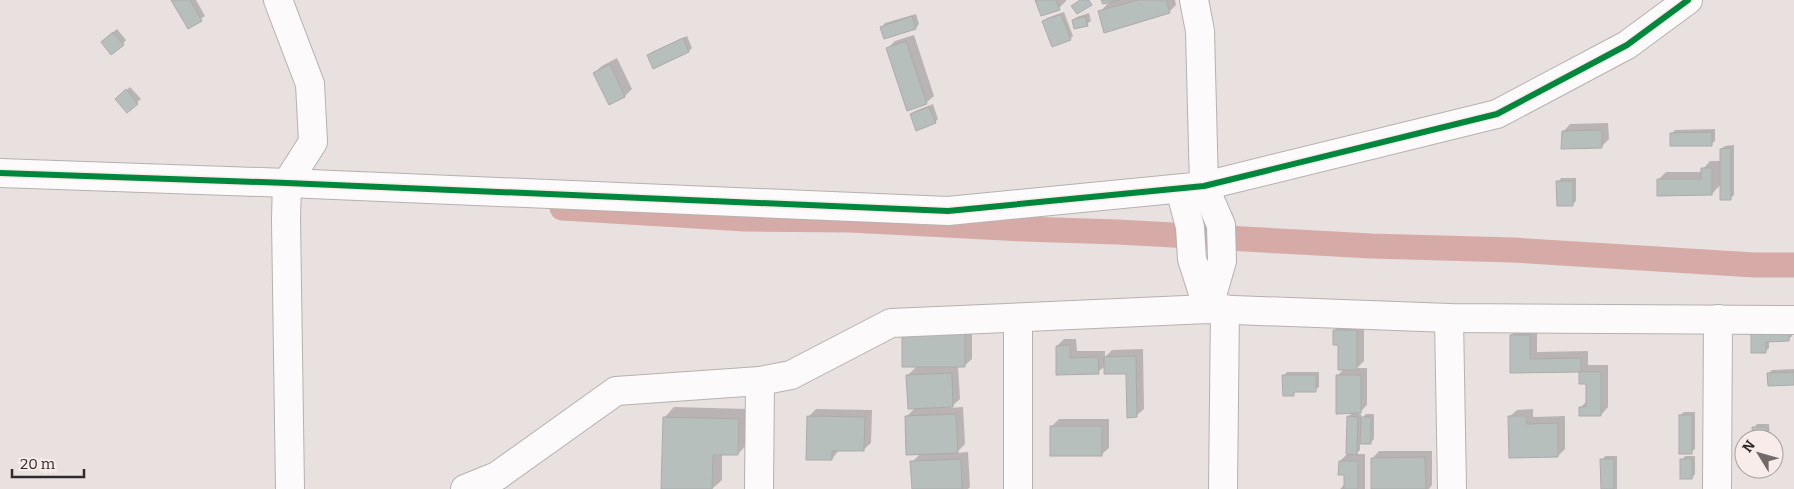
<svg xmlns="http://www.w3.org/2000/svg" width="1794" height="489" font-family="Bitter,serif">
  <rect width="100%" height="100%" fill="#e8e1e0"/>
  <g fill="#0003">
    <polygon points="172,0 196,0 205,16 188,27"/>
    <polygon points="1036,0 1066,0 1066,1 1059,8"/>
    <polygon points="1103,0 1175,0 1176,5 1169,12 1100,12 1110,1"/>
    <polygon points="1064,12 1073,36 1070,39 1044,21 1047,18"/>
    <polygon points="1089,13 1091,21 1087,24 1073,20 1077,17"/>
    <polygon points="916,14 919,24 916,28 882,27 885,23"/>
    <polygon points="117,29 126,40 123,44 106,38"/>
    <polygon points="914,35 934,96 926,103 887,49 895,41"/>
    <polygon points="687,36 692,48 689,51 654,67 649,55 652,52"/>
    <polygon points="617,58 632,89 625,96 609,104 594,73 602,66"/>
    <polygon points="130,87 141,99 127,111 117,99"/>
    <polygon points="933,104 938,119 935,122 911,114 915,111"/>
    <polygon points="1608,123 1609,139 1601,147 1563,132 1570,124"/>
    <polygon points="1715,129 1715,141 1711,144 1671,134 1675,130"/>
    <polygon points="1734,145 1734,195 1731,198 1721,184 1712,194 1658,180 1666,172 1703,172 1703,169 1710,161 1721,161 1721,149 1725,146"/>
    <polygon points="1561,178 1576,178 1576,201 1572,205 1558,182"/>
    <polygon points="1342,323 1364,323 1364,361 1357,368 1367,368 1367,405 1358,414 1361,414 1361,419 1366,414 1374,414 1374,439 1370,443 1360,443 1360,450 1356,454 1365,454 1365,489 1340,489 1345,484 1345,474 1340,461 1347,454 1348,417 1353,412 1337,376 1344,369 1339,343 1335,330"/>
    <polygon points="972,325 972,359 964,366 958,366 960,399 950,408 963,407 965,444 956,453 968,452 970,487 968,489 913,489 912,462 921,453 906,417 915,408 907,376 917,366"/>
    <polygon points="1792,325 1792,336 1788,340 1769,340 1769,348 1765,352 1752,330"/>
    <polygon points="1519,328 1537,328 1537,352 1588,351 1588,365 1608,365 1608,407 1601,415 1580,408 1588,400 1587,383 1580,371 1512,372 1511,335"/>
    <polygon points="1064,339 1076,339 1077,351 1105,351 1105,357 1112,350 1143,349 1144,409 1136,416 1127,372 1105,366 1098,372 1057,373 1057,346"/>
    <polygon points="1794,369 1794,384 1769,373 1772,370"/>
    <polygon points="1287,372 1319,372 1319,387 1315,390 1298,390 1293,394 1284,375"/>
    <polygon points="674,407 749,409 748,443 738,454 722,454 722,480 712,489 662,489 664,418"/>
    <polygon points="816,409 872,410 871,443 863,450 839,450 832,459 808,417"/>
    <polygon points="1533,409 1533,417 1565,416 1565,449 1558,456 1509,417 1517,410"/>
    <polygon points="1684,412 1695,412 1695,449 1691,452 1680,415"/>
    <polygon points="1059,419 1109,419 1109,448 1101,455 1051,427"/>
    <polygon points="1757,424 1769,424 1770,439 1754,439 1754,428"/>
    <polygon points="1379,451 1432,451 1432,485 1429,489 1372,489 1372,459"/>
    <polygon points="1605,456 1617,456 1617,489 1602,489 1602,460"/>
    <polygon points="1685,456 1695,456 1695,474 1692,478 1682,460"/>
  </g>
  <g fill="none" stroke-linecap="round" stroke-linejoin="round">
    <polyline stroke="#d6aba7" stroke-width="25" points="562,208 745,219 850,220 1023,229 1118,232 1371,246 1513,250 1754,265 1794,265"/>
  </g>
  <g fill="#b6bfbc" stroke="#adabaa">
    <polygon points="171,0 190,0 202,21 188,29"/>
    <polygon points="1035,0 1056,0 1060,10 1041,16"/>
    <polygon points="1080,0 1089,0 1092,5 1077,14 1071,6"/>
    <polygon points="1101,0 1120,0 1103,4"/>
    <polygon points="1138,0 1166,0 1170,13 1104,33 1098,11"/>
    <polygon points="1061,14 1071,40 1052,47 1042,21"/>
    <polygon points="912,16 916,29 884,39 880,27"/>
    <polygon points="1085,16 1088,26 1074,29 1072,20"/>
    <polygon points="113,32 124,45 111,55 101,42"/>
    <polygon points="683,38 689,52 653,69 647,55"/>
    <polygon points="906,41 927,104 907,111 886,48"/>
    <polygon points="610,64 625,97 609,105 593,73"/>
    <polygon points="126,89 138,104 127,113 115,99"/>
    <polygon points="929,107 936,123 916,131 910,114"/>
    <polygon points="1602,130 1602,148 1561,149 1562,131"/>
    <polygon points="1712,132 1712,146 1670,146 1670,133"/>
    <polygon points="1731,148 1731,200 1720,200 1720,149"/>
    <polygon points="1701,168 1712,168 1712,195 1657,196 1657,179 1701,179"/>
    <polygon points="1556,181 1573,181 1573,206 1557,206"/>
    <polygon points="1789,328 1789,341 1766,342 1766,353 1751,353 1751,329"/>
    <polygon points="1333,330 1357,330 1357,370 1338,370 1338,345 1333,345"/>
    <polygon points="902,331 965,332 965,367 902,367"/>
    <polygon points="1510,335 1530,335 1530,359 1581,358 1581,372 1510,373"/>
    <polygon points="1070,345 1070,358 1098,357 1099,374 1056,375 1056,346"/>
    <polygon points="1136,356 1137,417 1127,418 1126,374 1104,374 1104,357"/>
    <polygon points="1579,372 1601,372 1601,416 1579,416 1579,407 1586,407 1586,384 1579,384"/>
    <polygon points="1794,372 1794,385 1768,386 1767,373"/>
    <polygon points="952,373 953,407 908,409 906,375"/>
    <polygon points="1282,375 1316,375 1316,392 1294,392 1294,396 1283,396"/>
    <polygon points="1336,375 1361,375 1361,413 1336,414"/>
    <polygon points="956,414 958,453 906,455 905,416"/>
    <rect x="1679" y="415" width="13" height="39"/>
    <polygon points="807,416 865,417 864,451 832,451 832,460 806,460"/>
    <polygon points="1347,416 1358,417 1357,455 1346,454"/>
    <polygon points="1508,416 1526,416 1527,424 1558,423 1558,457 1509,458"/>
    <polygon points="663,417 739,419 738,455 713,455 712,489 661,489"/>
    <polygon points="1361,417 1371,417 1371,444 1360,444"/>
    <rect x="1050" y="426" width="52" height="30"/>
    <polygon points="1752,427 1766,427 1767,439 1753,439"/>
    <polygon points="1425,457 1426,489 1371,489 1371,458"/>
    <polygon points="961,459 962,489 912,489 910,461"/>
    <polygon points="1600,459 1614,459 1614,489 1601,489"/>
    <rect x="1680" y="459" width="12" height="20"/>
    <polygon points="1339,461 1358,461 1358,489 1344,489 1344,475 1338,475"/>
  </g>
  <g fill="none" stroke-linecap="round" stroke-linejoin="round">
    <g stroke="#b6b1b1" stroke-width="30">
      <g id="minor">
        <polyline points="278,0 310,84 313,142 287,183 286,219 290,489"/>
        <polyline points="1194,0 1200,31 1204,186 1221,225 1222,261 1208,309"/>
        <polyline points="0,173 287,183 948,211 1204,186 1497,114 1627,45 1688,0"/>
        <polyline points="1180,189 1190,227 1192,259 1208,309"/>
        <polyline points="1449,318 1452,489"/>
        <polyline points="465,489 497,476 616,391 760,381 791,375 891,323 1208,309 1449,318 1794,320"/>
        <polyline points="759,489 760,381"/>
        <polyline points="1018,489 1018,318"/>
        <polyline points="1223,489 1225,309"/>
        <polyline points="1717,489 1718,319"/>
      </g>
    </g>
    <use href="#minor" stroke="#fcfafa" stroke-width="28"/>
    <g stroke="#f8ecea" stroke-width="9">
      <polyline id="cycleway" points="0,173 287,183 948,211 1204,186 1497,114 1627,45 1688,0"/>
    </g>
    <use href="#cycleway" stroke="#00873e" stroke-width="6"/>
  </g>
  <g transform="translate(1759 454) rotate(307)"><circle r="24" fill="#f8ecea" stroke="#a89f9d"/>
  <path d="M0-4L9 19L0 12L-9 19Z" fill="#706b6a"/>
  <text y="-8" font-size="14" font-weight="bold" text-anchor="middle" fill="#2f2b2a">N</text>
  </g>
  <path d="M12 469v8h72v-8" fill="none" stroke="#2f2b2a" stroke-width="2.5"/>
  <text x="20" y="469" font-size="15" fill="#2f2b2a" stroke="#f8ecea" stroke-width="4" paint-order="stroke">20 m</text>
</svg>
